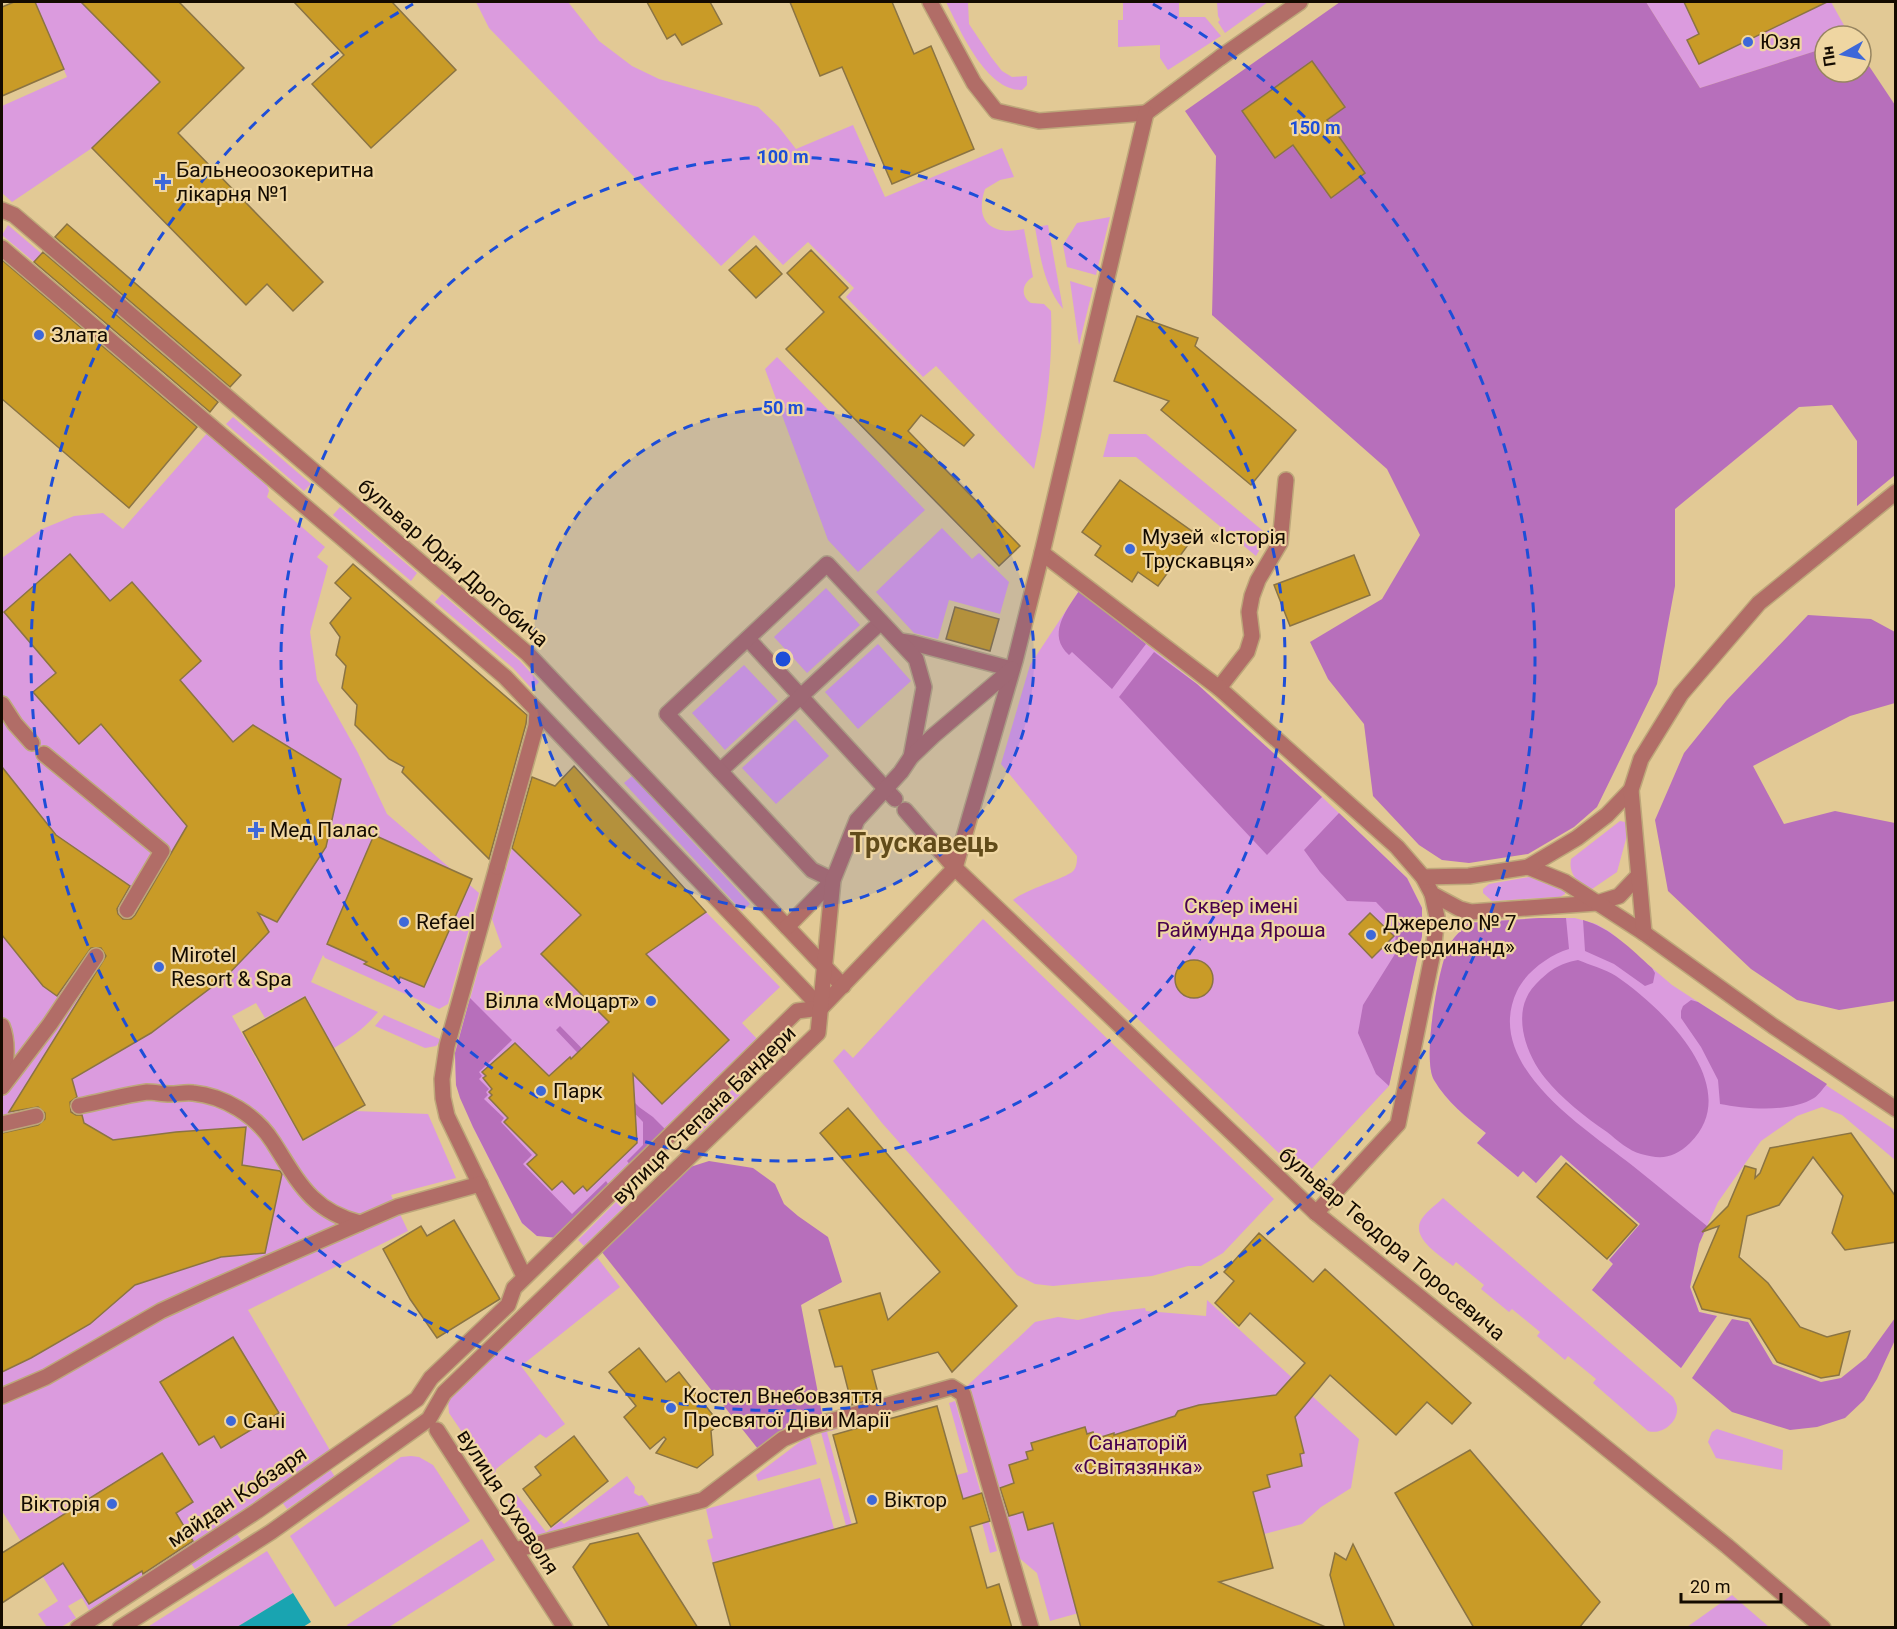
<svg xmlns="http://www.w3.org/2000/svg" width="1897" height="1629" font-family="Roboto,sans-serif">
  <rect width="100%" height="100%" fill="#e2c995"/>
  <g fill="#db9bde">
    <polygon points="22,2 81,2 159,82 92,148 12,202 2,193 2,106 67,77 35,2 24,6"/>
    <path d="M 476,2 L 568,2 L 599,41 L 632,66 L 659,79 L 758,107 L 778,126 L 796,149 L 853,125 L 885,197 L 1002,148 L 1014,177 L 1000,180 L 985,189 C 974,222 992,236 1024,229 L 1033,277 C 1022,283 1020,296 1031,303 L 1044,304 L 1051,311 C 1053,365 1046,416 1034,469 L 936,366 L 923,377 L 846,297 L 854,288 L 808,242 L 783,265 L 754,235 L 721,266 L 489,28 Z"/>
    <path d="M 946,2 L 968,2 L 969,24 L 991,57 L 1002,71 L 1012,77 L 1027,76 L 1027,85 L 1022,90 C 986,91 960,30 946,2 Z"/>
    <polygon points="1123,2 1179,2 1179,17 1205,17 1221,36 1168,70 1160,58 1160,45 1118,47 1118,20 1123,20"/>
    <polygon points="1217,2 1268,2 1225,33 1218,22 1220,20 1218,16"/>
    <polygon points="1646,2 1831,2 1850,36 1825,36 1825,48 1700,88"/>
    <polygon points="1110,217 1096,275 1067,267 1063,245 1077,223"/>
    <polygon points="8,225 90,295 83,303 2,235"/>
    <path d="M 1048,225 L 1063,309 C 1044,286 1040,256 1035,227 Z"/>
    <polygon points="1070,281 1093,288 1079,345"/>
    <polygon points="777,357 925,510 858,572 828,540 765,369"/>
    <polygon points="233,417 311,484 304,491 226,424"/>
    <path d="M 209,431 L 265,480 L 269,491 L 267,497 L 325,547 L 317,557 L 328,566 L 310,632 L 317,680 L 358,753 L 387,814 L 479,893 L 448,1004 L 439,1009 L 325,958 L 323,955 L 311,982 L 378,1012 C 366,1027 351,1038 334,1048 L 305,996 L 265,1018 L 256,1003 L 232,1016 L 303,1141 L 356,1111 L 428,1114 L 456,1178 L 391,1195 L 408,1231 L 248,1310 L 331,1452 L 259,1504 L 90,1612 L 82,1598 L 68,1606 L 76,1618 L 61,1627 L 47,1627 L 38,1614 L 58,1601 L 2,1511 L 2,558 L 42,529 L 74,516 L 103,513 L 123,529 Z"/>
    <polygon points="1109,434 1146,434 1268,535 1256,556 1136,457 1103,457"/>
    <polygon points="340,507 417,573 411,581 333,515"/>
    <polygon points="942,528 972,559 979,553 1009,582 1000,614 949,600 938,639 914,633 876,592"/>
    <polygon points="826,588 860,625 807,673 774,637"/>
    <path d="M 1079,591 L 1197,684 L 1322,797 L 1407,878 L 1422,908 L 1422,936 L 1389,1086 L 1304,1177 L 1013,900 C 1026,889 1070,877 1074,870 C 1077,866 1077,860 1077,856 L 1001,764 L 1030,665 Z"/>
    <polygon points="442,594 520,661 539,682 532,689 513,668 435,602"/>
    <polygon points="878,644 911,681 858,729 825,692"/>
    <polygon points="744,665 778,701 725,750 692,713"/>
    <polygon points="795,719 829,756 776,804 742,768"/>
    <polygon points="632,776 750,904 742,911 624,783"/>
    <path d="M 1620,821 L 1625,822 L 1629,828 L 1617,872 L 1592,889 C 1579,884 1568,875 1571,859 Z"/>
    <polygon points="512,848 631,964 706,912 780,987 742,1023 759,1041 577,1219 537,1236 522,1223 473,1127 456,1085 455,1053 479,967 502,947 492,919"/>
    <polygon points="1529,877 1565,891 1565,894 1560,897 1492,901 1483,893 1483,889 1489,884"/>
    <path d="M 1539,918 L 1575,918 L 1596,924 L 1610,932 L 1672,985 L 1895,1130 L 1895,1160 L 1842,1115 L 1822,1107 L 1797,1116 L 1761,1141 L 1718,1202 L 1699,1244 L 1690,1287 L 1699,1312 L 1717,1316 L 1681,1368 L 1592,1290 L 1613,1264 L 1609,1260 L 1640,1224 L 1561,1155 L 1536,1183 L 1523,1171 L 1518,1177 L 1477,1143 L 1486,1133 C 1466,1117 1447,1102 1434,1080 C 1422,1059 1438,971 1448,948 C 1452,938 1461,931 1468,923 Z"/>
    <polygon points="983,919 1274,1199 1223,1253 1201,1266 1188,1266 1152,1276 1053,1286 1035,1284 1017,1275 882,1123 833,1061 844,1049 853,1058"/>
    <polygon points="384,1015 442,1040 436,1046 425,1048 375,1026"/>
    <polygon points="734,1088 740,1095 698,1135 692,1129"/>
    <path d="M 1443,1198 L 1673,1397 C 1675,1401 1678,1406 1677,1411 C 1676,1424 1661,1435 1648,1431 L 1593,1383 L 1596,1379 L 1568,1356 L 1565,1360 L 1537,1336 L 1540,1332 L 1512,1309 L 1509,1312 L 1481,1289 L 1484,1285 L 1456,1262 L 1453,1266 C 1441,1256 1413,1240 1420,1222 C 1424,1213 1436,1205 1443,1198 Z"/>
    <polygon points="619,1199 625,1206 584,1246 578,1240"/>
    <polygon points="596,1256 620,1287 521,1366 565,1424 546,1438 540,1434 496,1469 494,1479 449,1413 448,1400"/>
    <polygon points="1207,1300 1359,1439 1351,1488 1321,1507 1302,1524 1264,1534 1273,1568 1232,1578 1118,1602 1050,1621 1037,1573 1018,1557 967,1386 1035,1322 1058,1317 1078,1320 1112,1312 1145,1308 1146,1311 1206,1316"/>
    <polygon points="955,1401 997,1551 990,1553 977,1504 891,1493 968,1472 949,1403"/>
    <polygon points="867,1414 869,1420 827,1432 879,1627 873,1627 821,1432 825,1426"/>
    <polygon points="1717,1429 1783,1450 1782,1470 1716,1458 1708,1442 1712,1432"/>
    <polygon points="809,1435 817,1464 758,1481 756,1475"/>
    <polygon points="411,1456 419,1457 433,1465 470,1521 335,1607 290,1536 401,1457"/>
    <polygon points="330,1469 335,1477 287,1509 282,1502"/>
    <polygon points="627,1476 635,1487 634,1493 639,1496 642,1495 650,1506 533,1537 508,1501 516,1494 546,1532 561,1521 564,1524"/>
    <polygon points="820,1478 861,1627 821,1533 713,1563 707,1540 713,1538 706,1509"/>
    <polygon points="236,1533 241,1540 195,1569 190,1562"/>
    <polygon points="482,1539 495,1560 389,1627 348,1627 347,1625"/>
    <polygon points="267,1551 293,1593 237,1627 146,1628"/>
    <polygon points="1732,1595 1769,1627 1687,1627"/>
  </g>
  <g fill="#b76fbb" fill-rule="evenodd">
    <path d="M 1340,2 L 1646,2 L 1700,88 L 1825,48 L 1825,72 L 1861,72 L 1861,54 L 1895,105 L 1895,475 L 1857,506 L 1857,441 L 1832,405 L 1799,407 L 1675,509 L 1675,586 L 1657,684 L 1597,807 L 1574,827 L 1528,854 L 1469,863 L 1442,860 L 1419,845 L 1373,796 L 1364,724 L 1328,679 L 1310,642 L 1382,599 L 1420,535 L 1387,469 L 1212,315 L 1216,156 L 1185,111 ZM 1312,61 L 1345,107 L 1327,120 L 1365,173 L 1331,197 L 1293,145 L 1242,111 Z"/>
    <path d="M 1079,591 L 1146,644 L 1112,689 L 1072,652 L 1069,655 C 1047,635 1065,612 1079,591 Z"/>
    <polygon points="1808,615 1871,619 1895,632 1895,703 1850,716 1753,766 1784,824 1835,811 1895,823 1895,1001 1839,1010 1797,1000 1751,969 1668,891 1655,820 1684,753 1726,701"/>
    <polygon points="1154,652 1197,684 1322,797 1267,855 1119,697"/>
    <polygon points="1339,813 1407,878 1422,908 1422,936 1389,1086 1376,1074 1358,1033 1363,1005 1395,954 1396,923 1376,902 1347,901 1320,872 1304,850"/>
    <path d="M 1539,918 L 1566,918 L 1569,949 C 1549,955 1526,972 1517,991 C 1482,1065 1585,1128 1633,1166 C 1658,1186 1682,1206 1707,1226 L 1699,1244 L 1690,1287 L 1699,1312 L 1717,1316 L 1681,1368 L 1592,1290 L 1613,1264 L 1609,1260 L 1640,1224 L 1561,1155 L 1536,1183 L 1523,1171 L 1518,1177 L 1477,1143 L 1486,1133 C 1466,1117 1447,1102 1434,1080 C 1422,1059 1438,971 1448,948 C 1452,938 1461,931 1468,923 Z"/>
    <path d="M 1583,920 C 1611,928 1631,949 1652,968 L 1655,973 L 1653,983 L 1645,986 L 1614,964 L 1585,951 Z"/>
    <path d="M 1578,960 C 1590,965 1605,969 1616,976 C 1662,1007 1746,1088 1690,1143 C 1674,1158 1662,1160 1641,1154 C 1629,1151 1617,1140 1607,1132 C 1585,1117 1562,1099 1545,1078 C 1525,1053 1510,1010 1536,984 C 1550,970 1558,964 1578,960 Z"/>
    <polygon points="470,998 512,1040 479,1072 482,1076 479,1079 489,1089 486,1092 488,1095 484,1099 504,1118 501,1122 532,1155 523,1164 572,1214 606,1181 610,1187 558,1238 537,1236 522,1223 473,1127 460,1098 456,1085 455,1053"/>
    <path d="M 1691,1000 L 1698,1002 L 1827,1084 C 1823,1088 1819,1095 1814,1098 C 1790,1113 1746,1109 1720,1104 L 1718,1080 L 1701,1047 L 1681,1018 L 1681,1011 L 1683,1006 Z"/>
    <polygon points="560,1026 639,1107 653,1117 667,1131 631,1166 627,1161 643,1145 643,1122 556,1030"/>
    <polygon points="709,1161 753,1168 775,1184 784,1204 798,1216 828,1237 842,1282 801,1305 822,1414 791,1423 758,1449 601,1251 687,1168"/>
    <polygon points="1895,1318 1895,1340 1877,1379 1864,1400 1845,1418 1817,1427 1790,1430 1732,1412 1692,1378 1732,1319 1748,1322 1773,1364 1821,1382 1841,1378 1866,1358"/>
  </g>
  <polygon fill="#19a4b1" points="293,1593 311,1622 303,1627 237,1627"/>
  <g fill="#c99b27" stroke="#8b7443" stroke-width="1.5">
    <polygon points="14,2 35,2 64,69 2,96 2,7"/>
    <polygon points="81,2 179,2 244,68 178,133 323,282 293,311 267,284 246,305 92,148 160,82"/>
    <polygon points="294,2 392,2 456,70 371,148 312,84 344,55"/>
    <polygon points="647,2 710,2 722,24 682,45 675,34 667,39"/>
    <polygon points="790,2 892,2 914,54 931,46 974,149 892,184 842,67 820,76"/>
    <polygon points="1684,2 1827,2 1699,64 1687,40 1699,34"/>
    <polygon points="1312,61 1345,107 1327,120 1365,173 1331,198 1293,145 1275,158 1242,111"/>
    <polygon points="67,224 241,375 230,387 55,237"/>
    <polygon points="756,246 782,274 756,298 729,270"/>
    <polygon points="811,250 848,288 839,297 974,435 964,446 921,415 908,431 1020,546 999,566 786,349 824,312 787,273"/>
    <polygon points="43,252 218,402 210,412 34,262"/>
    <polygon points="2,260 197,427 129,508 2,399"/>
    <polygon points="1137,316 1198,338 1195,346 1296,430 1251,485 1161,410 1169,401 1114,381"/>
    <polygon points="1120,480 1196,534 1158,586 1138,572 1132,582 1095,555 1101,546 1082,532"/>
    <polygon points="70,554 110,601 132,582 201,661 180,680 233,742 253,725 341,779 326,847 277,922 258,913 269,932 217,986 216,984 151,1033 72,1079 77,1097 70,1102 71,1112 76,1115 82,1115 84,1123 113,1140 176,1132 246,1127 242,1165 280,1171 282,1174 265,1253 221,1257 135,1285 90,1324 31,1358 2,1372 2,1133 38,1125 45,1119 45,1113 38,1107 9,1112 106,956 101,948 91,948 57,996 43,986 2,935 2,767 56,835 130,886 117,909 118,914 123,919 131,919 135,915 187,826 101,724 79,744 33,692 56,673 4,612"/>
    <polygon points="1354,555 1370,595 1290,626 1274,585"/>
    <polygon points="353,564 527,715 526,724 489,859 402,772 404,767 389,759 355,725 357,705 342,688 346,666 336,655 340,637 330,623 351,598 335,583"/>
    <polygon points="955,607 999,619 990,651 946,639"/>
    <polygon points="574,766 706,912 646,954 729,1040 662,1104 633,1074 637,1143 587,1191 583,1186 574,1194 562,1181 552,1190 527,1164 537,1155 504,1122 508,1118 489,1098 492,1095 489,1092 492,1089 483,1078 486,1076 482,1072 515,1043 549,1076 570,1057 571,1059 609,1022 541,954 581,915 512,848 532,777 555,786"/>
    <polygon points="374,835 472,879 424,987 400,977 399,980 364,964 367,962 327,944"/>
    <polygon points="1370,913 1394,936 1372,958 1349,934"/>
    <circle cx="1194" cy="979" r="19"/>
    <polygon points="305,997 365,1105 303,1140 243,1032"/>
    <polygon points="848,1108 1017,1306 952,1372 938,1352 872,1370 879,1397 852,1405 842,1366 835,1367 819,1310 880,1293 888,1320 940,1272 820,1133"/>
    <polygon points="1851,1133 1896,1197 1896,1242 1845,1250 1832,1233 1843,1196 1813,1157 1779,1205 1747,1216 1739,1257 1768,1283 1800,1327 1827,1337 1850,1331 1839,1375 1821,1378 1777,1362 1750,1319 1702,1309 1693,1287 1719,1226 1702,1232 1728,1206 1745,1166 1756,1169 1755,1178 1760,1173 1770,1148"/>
    <polygon points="1566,1163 1637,1225 1607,1259 1537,1197"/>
    <polygon points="454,1220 500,1299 437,1338 410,1299 383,1249 421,1226 427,1236"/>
    <polygon points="1259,1233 1313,1282 1325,1269 1471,1403 1452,1424 1427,1402 1396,1435 1330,1375 1295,1417 1304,1453 1300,1454 1302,1466 1267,1475 1270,1487 1253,1492 1273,1568 1219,1582 1328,1628 1081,1628 1053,1523 1028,1530 1023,1512 1009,1516 1000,1488 1014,1483 1009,1465 1028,1459 1026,1452 1033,1450 1031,1443 1085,1427 1087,1434 1093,1432 1095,1439 1114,1433 1114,1435 1175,1416 1178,1411 1199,1405 1276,1395 1305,1363 1250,1313 1239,1326 1215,1303 1234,1281 1224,1272"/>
    <polygon points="233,1337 279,1413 221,1448 214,1436 199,1445 160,1382"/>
    <polygon points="639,1348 666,1382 679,1372 720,1424 711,1431 713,1455 697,1468 656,1453 666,1439 664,1437 650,1449 624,1417 636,1406 609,1372"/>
    <polygon points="937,1406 963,1499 982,1493 990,1521 970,1527 987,1588 999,1584 1012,1628 731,1628 713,1563 857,1523 833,1435 858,1428 857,1424 884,1416 885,1420"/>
    <polygon points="574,1436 608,1481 551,1527 523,1489 541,1475 535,1467"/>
    <polygon points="1470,1450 1600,1602 1579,1628 1474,1628 1395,1493"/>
    <polygon points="162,1453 193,1502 176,1513 193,1541 143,1574 142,1571 89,1604 63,1563 2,1603 2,1553"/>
    <polygon points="638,1533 698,1628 610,1628 573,1567 590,1544"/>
    <polygon points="1353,1544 1395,1628 1345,1628 1330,1575 1335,1553 1346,1560"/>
  </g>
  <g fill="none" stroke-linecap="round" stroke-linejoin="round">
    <g stroke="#bda77a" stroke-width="18">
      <g id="service">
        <polyline points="1286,480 1280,543 1258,580 1252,596 1249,612 1252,636 1247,652 1219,688 1397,847 1423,877 1432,894 1460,909 1471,912 1597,903 1619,896 1638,876"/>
        <polyline points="2,704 15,724 32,743"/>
        <polyline points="44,754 162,851 127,910"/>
        <polyline points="497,867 447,1046 442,1079 443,1098 447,1116 522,1272"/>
        <polyline points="1528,867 1565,882 1644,933 1773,1026 1896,1109"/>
        <polyline points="1423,877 1469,876 1528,867 1577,838 1607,815 1631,790"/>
        <polyline points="1644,933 1631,790 1641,759 1681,694 1759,603 1896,492"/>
        <path d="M 2,1026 C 9,1043 6,1066 2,1084"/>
        <polyline points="2,1087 50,1024 96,956"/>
        <path d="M 79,1106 C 101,1102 124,1095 147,1092 C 155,1092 162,1094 170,1094 C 178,1094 185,1092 193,1093 C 224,1096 256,1115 273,1142 C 298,1181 311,1211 360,1223"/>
        <polyline points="2,1124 36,1116"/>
        <polyline points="2,1396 46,1377 161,1311 209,1289 397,1207 480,1184"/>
        <polyline points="515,1550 703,1500 783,1439 813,1426 952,1387 963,1394 1031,1628"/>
      </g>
    </g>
    <g stroke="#bda77a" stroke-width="18">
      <g id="pedestrian">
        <polyline points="930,2 974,83 996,111 1039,121 1146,113"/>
        <polyline points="1146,113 1221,57"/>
        <polyline points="2,210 14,215 528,654 843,986"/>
        <polyline points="2,248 505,677 821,1008"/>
        <polyline points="1042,553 1219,688"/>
        <polyline points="748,639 895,799"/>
        <polyline points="900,641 913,643 1012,669"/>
        <polyline points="720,771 881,622"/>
        <polyline points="905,810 955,868 1316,1213 1727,1546 1823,1628"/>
        <polyline points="497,867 536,726 537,711"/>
        <polyline points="787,927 833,880 812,870 667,714 827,564 916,659 924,687 911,757"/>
        <polyline points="821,1008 955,868 1015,661 1042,553 1146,113"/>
        <polyline points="1316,1213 1398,1124 1433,952 1437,917 1432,894"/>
        <polyline points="78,1628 257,1511 417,1399 431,1378 508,1305 514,1288 797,1011 821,1008"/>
        <polyline points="120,1628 271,1532 429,1419 444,1393 818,1033 833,880 857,820 901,772 911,757 933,736 1012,669"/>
      </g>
    </g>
    <g stroke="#bda77a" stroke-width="18">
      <g id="minor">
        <polyline points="1221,57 1300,2"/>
        <polyline points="437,1430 565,1628"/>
      </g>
    </g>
    <use href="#service" stroke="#b16d67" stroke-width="15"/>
    <use href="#pedestrian" stroke="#b16d67" stroke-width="15"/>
    <use href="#minor" stroke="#b16d67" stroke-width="15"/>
  </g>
  <circle cx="783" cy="659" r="251" fill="#1d4ed8" fill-opacity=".12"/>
  <g fill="none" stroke="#1d4ed8" stroke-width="3" stroke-dasharray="10 8">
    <circle cx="783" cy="659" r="251"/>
    <circle cx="783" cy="659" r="502"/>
    <path d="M1153 4A752 752 0 1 1 413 4"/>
  </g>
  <g fill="#3d68d9" stroke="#efd6a2" stroke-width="2">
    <circle cx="1748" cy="42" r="6"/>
    <path d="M160 173h6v6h6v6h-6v6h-6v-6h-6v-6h6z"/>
    <circle cx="39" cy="335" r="6"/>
    <circle cx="1130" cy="549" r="6"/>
    <path d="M253 821h6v6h6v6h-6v6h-6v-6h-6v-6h6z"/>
    <circle cx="404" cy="922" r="6"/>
    <circle cx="1371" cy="935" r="6"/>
    <circle cx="159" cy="967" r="6"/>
    <circle cx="651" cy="1001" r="6"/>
    <circle cx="541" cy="1091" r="6"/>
    <circle cx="671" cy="1408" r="6"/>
    <circle cx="231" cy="1421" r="6"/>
    <circle cx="872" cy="1500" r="6"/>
    <circle cx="112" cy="1504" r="6"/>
  </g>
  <g text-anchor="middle" stroke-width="4.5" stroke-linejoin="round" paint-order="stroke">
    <g font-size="21" fill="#140b00" stroke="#efd6a2" text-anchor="start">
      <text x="1760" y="49">Юзя</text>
      <text x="176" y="177">Бальнеоозокеритна<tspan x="176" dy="24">лікарня №1</tspan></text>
      <text x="51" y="342">Злата</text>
      <text x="1142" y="544">Музей «Історія<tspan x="1142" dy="24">Трускавця»</tspan></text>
      <text x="270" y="837">Мед Палас</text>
      <text x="416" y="929">Refael</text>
      <text x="1383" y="930">Джерело № 7<tspan x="1383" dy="24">«Фердинанд»</tspan></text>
      <text x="171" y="962">Mirotel<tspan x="171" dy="24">Resort &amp; Spa</tspan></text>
      <text x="639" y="1008" text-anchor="end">Вілла «Моцарт»</text>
      <text x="553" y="1098">Парк</text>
      <text x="683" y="1403">Костел Внебовзяття<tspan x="683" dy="24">Пресвятої Діви Марії</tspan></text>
      <text x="243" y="1428">Сані</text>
      <text x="884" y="1507">Віктор</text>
      <text x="100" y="1511" text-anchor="end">Вікторія</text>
    </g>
    <g font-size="21" fill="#140b00" stroke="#efd6a2">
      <text transform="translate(453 563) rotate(41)" y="7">бульвар Юрія Дрогобича</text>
      <text transform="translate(704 1115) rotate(-44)" y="7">вулиця Степана Бандери</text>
      <text transform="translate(1392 1244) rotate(40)" y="7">бульвар Теодора Торосевича</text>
      <text transform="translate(237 1497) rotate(-34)" y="7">майдан Кобзаря</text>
      <text transform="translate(508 1502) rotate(57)" y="7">вулиця Суховоля</text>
    </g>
    <g font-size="21" fill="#48014d" stroke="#efd6a2">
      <text x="1241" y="913">Сквер імені<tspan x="1241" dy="24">Раймунда Яроша</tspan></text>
      <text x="1138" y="1450">Санаторій<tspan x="1138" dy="24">«Світязянка»</tspan></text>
    </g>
    <g font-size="27" font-weight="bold" fill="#624c1a" stroke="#efd6a2">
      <text x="924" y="852">Трускавець</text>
    </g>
  </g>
  <circle cx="783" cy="659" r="9" fill="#1d4ed8" stroke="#efd6a2" stroke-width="3"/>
  <g font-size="18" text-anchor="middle" font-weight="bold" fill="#1d4ed8" stroke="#efd6a2" stroke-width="4.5" stroke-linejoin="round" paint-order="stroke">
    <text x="1315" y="134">150 m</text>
    <text x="783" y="163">100 m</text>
    <text x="783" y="414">50 m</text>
  </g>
  <rect width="1897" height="1629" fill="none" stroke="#140b00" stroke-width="6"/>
  <g transform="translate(1843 54) rotate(261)"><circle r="28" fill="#efd6a2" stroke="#978561" stroke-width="1.5"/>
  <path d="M0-4.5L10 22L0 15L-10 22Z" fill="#3d68d9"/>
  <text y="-9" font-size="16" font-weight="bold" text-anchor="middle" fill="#140b00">Пн</text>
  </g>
  <path d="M1681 1593v9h100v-9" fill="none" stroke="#140b00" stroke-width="3"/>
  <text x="1690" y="1593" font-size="18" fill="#140b00" stroke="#efd6a2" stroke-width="4.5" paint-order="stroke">20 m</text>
</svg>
